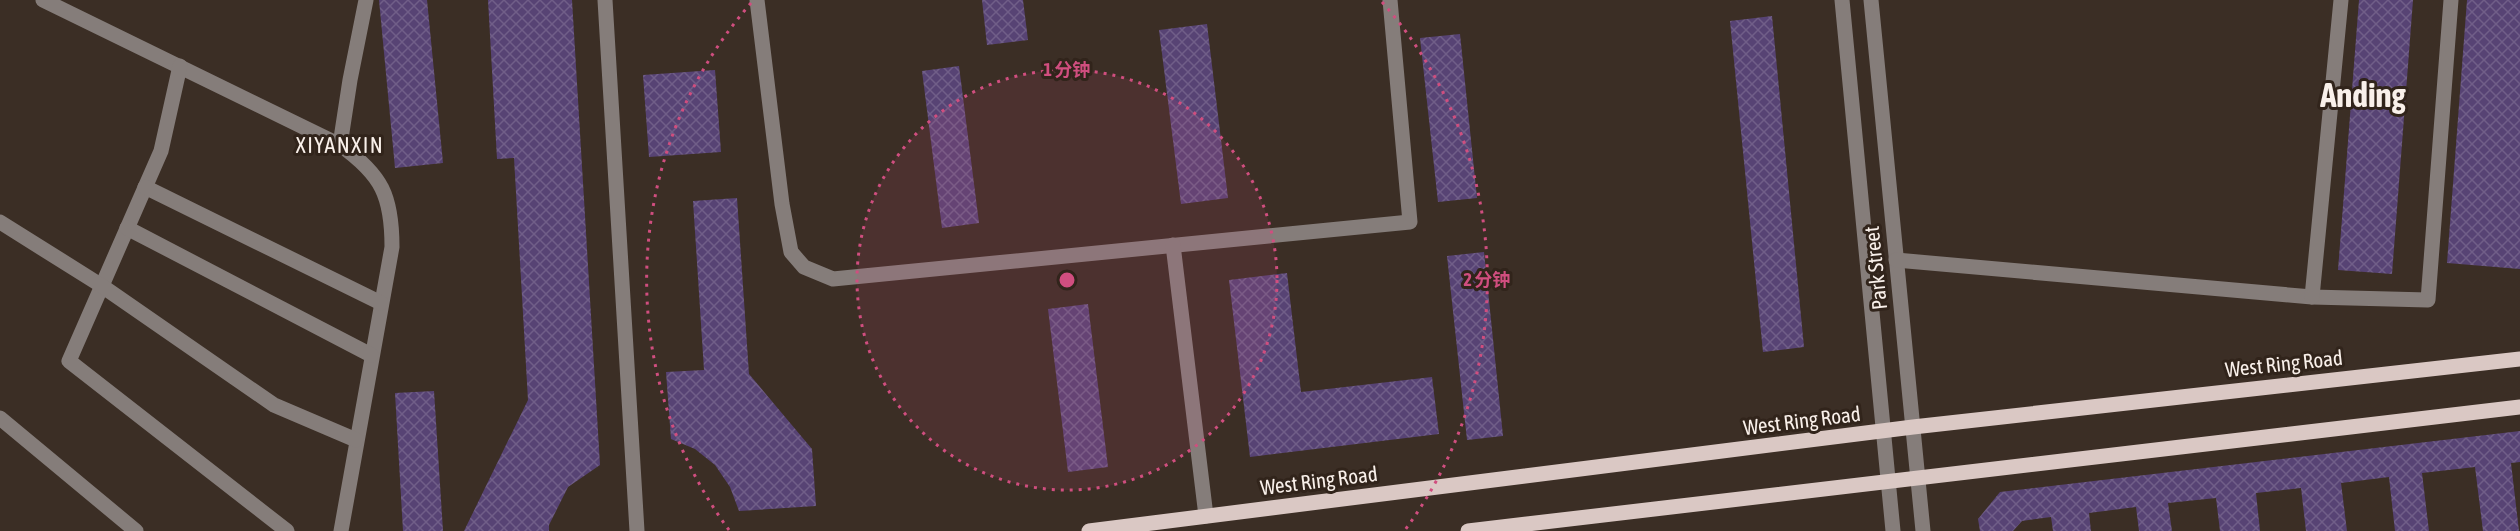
<svg xmlns="http://www.w3.org/2000/svg" width="2520" height="531" font-family="'Asap Condensed','Noto Sans SC',sans-serif">
  <defs>
    <pattern id="building-cross-hatch" width="8" height="8" patternUnits="userSpaceOnUse" patternTransform="scale(1.5)"><rect width="8" height="8" fill="#574374"/><path d="M0 0l8 8M0 8l8-8" fill="none" stroke="#705e88"/></pattern>
  </defs>
  <rect width="100%" height="100%" fill="#3b2e25"/>
  <g fill="url(#building-cross-hatch)">
    <polygon points="379,0 427,0 443,163 395,168"/>
    <polygon points="488,0 572,0 600,465 568,487 549,525 549,531 464,531 528,400 514,158 497,159"/>
    <polygon points="982,0 1023,0 1028,40 987,45"/>
    <polygon points="2359,0 2413,0 2392,274 2338,270"/>
    <polygon points="2467,0 2520,0 2520,269 2447,263"/>
    <polygon points="1772,16 1804,347 1763,352 1730,21"/>
    <polygon points="1207,24 1228,198 1181,204 1159,30"/>
    <polygon points="1460,34 1477,198 1438,202 1420,38"/>
    <polygon points="959,66 979,223 942,228 922,71"/>
    <polygon points="715,70 721,152 649,157 643,75"/>
    <polygon points="737,198 749,374 812,449 816,506 739,511 730,487 715,465 695,449 671,439 666,372 704,370 693,201"/>
    <polygon points="1484,252 1503,436 1467,440 1447,256"/>
    <polygon points="1287,273 1301,392 1432,377 1439,434 1250,457 1229,280"/>
    <polygon points="1088,304 1108,467 1068,472 1048,309"/>
    <polygon points="434,391 443,531 403,531 395,393"/>
    <polygon points="2520,431 2520,462 2511,463 2519,531 2483,531 2475,467 2422,473 2429,531 2395,531 2389,477 2341,483 2347,531 2306,531 2301,488 2256,493 2260,531 2220,531 2216,498 2168,503 2172,531 2139,531 2136,507 2089,513 2091,531 2053,531 2051,517 2022,521 2013,531 1980,531 1978,519 2000,492"/>
  </g>
  <g fill="none" stroke-linecap="round" stroke-linejoin="round">
    <g stroke="#857d7a" stroke-width="15">
      <path d="M 43,0 L 340,145 C 382,175 392,196 392,247 L 341,531"/>
      <polyline points="605,0 637,531"/>
      <polyline points="757,0 782,204 791,252 804,267 833,279 1410,222 1390,0"/>
      <polyline points="1842,0 1893,531"/>
      <polyline points="1871,0 1923,531"/>
      <polyline points="180,66 161,151 69,361 287,531"/>
      <polyline points="340,145 350,80 366,0"/>
      <polyline points="145,187 381,303"/>
      <polyline points="0,222 102,286 274,405 356,440"/>
      <polyline points="127,228 371,355"/>
      <polyline points="1173,245 1206,516"/>
      <polyline points="1896,260 2312,297 2428,300 2451,0"/>
      <polyline points="2312,297 2341,0"/>
      <polyline points="0,418 136,531"/>
    </g>
    <g stroke="#dac8c4" stroke-width="15">
      <polyline points="1089,531 1913,427 2520,359"/>
      <polyline points="1468,531 2520,407"/>
    </g>
  </g>
  <circle cx="1067" cy="280" r="210" fill="#d04e7f" fill-opacity=".12"/>
  <g fill="none" stroke="#d04e7f" stroke-width="3" stroke-dasharray="3 6">
    <circle cx="1067" cy="280" r="210"/>
    <path d="M729 530A420 420 0 0 1 752 2M1382 2A420 420 0 0 1 1405 530"/>
  </g>
  <g text-anchor="middle" stroke-width="6" stroke-linejoin="round" paint-order="stroke">
    <g font-size="21" fill="#f9f0ea" stroke="#31241b">
      <text transform="translate(1876 268) rotate(-96)" y="7">Park Street</text>
      <text transform="translate(2284 364) rotate(-6)" y="7">West Ring Road</text>
      <text transform="translate(1802 421) rotate(-7)" y="7">West Ring Road</text>
      <text transform="translate(1319 481) rotate(-7)" y="7">West Ring Road</text>
    </g>
    <g font-size="22" letter-spacing="1.5" fill="#f9f0ea" stroke="#31241b">
      <text x="340" y="153">XIYANXIN</text>
    </g>
    <g font-size="33" font-weight="bold" fill="#f9f0ea" stroke="#31241b">
      <text x="2363" y="107">Anding</text>
    </g>
  </g>
  <circle cx="1067" cy="280" r="9" fill="#d04e7f" stroke="#31241b" stroke-width="3"/>
  <g font-size="18" text-anchor="middle" font-weight="bold" fill="#d04e7f" stroke="#31241b" stroke-width="6" stroke-linejoin="round" paint-order="stroke">
    <text x="1067" y="76">1 分钟</text>
    <text x="1487" y="286">2 分钟</text>
  </g>
</svg>
